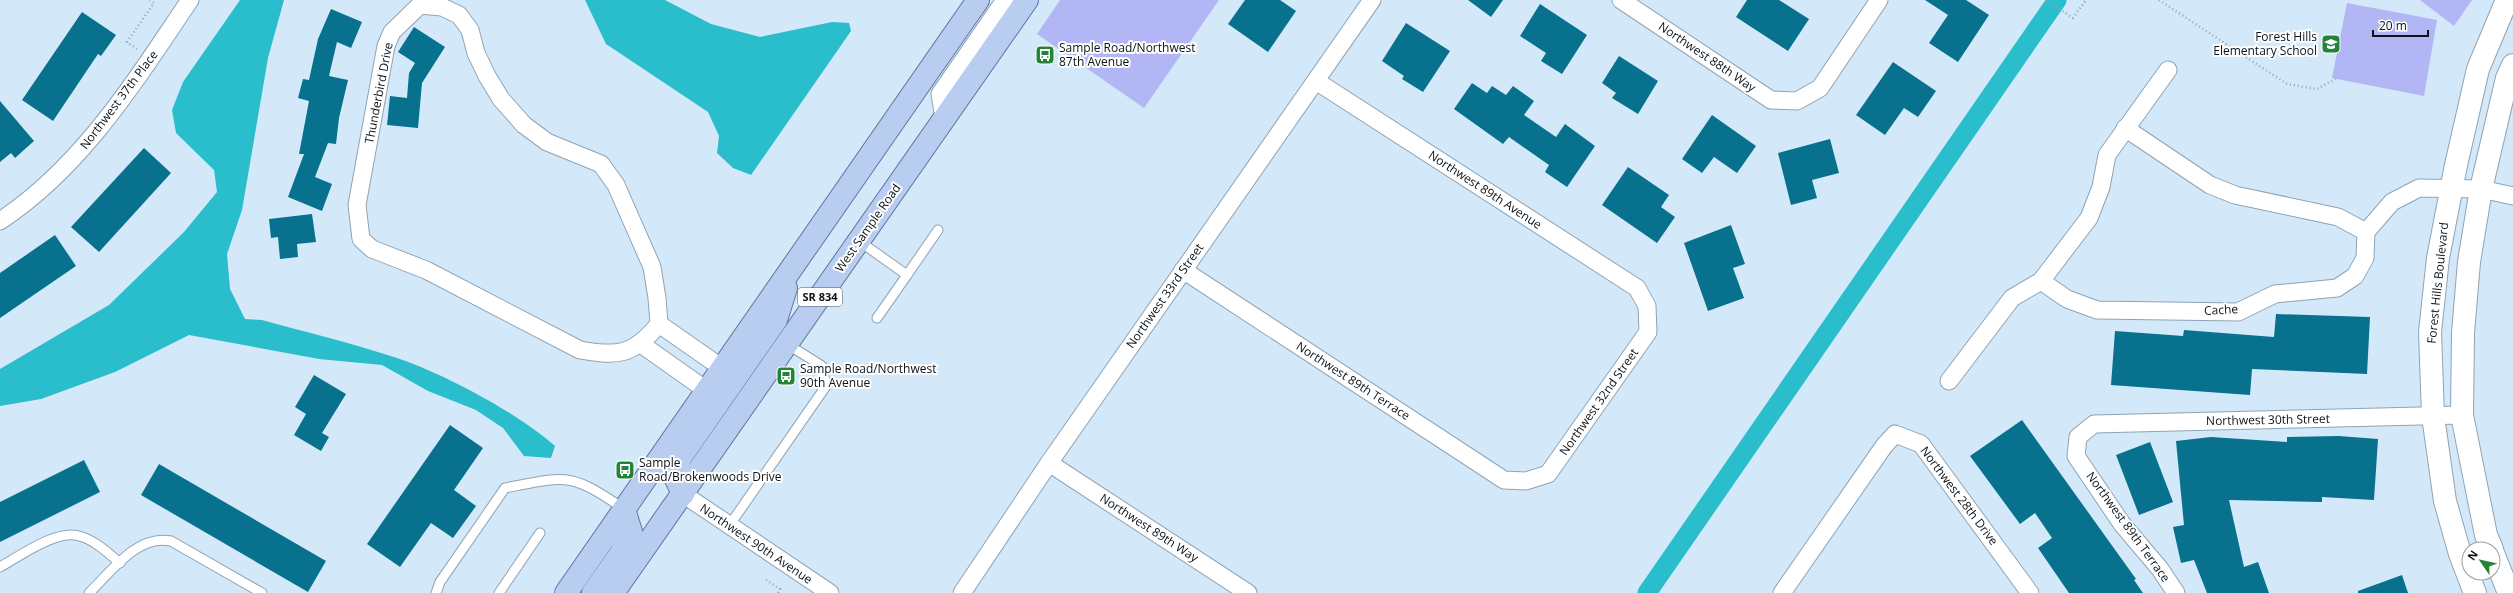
<svg xmlns="http://www.w3.org/2000/svg" width="2513" height="593" font-family="'Open Sans',sans-serif">
  <rect width="100%" height="100%" fill="#d3e9fa"/>
  <g fill="#b2b6f5">
    <polygon points="1060,0 1219,0 1144,108 1037,34"/>
    <polygon points="2420,0 2472,0 2454,26"/>
    <polygon points="2347,3 2437,20 2424,96 2332,78"/>
  </g>
  <g fill="#2abdcb">
    <path d="M 240,0 L 284,0 L 268,58 L 242,210 L 227,254 L 230,289 L 245,319 L 262,320 C 306,332 351,343 394,357 C 443,373 516,412 555,446 L 551,458 L 524,456 L 503,428 L 476,410 L 428,391 L 382,365 L 319,359 L 189,335 L 115,372 L 41,399 L 0,406 L 0,369 L 109,305 L 184,232 L 217,192 L 214,170 L 176,133 L 172,110 L 183,82 Z"/>
    <polygon points="585,0 665,0 711,24 760,37 832,22 849,23 851,31 751,175 733,168 717,153 719,136 708,112 606,44"/>
  </g>
  <g fill="none" stroke-linecap="round" stroke-linejoin="round">
    <polyline stroke="#2abdcb" stroke-width="19" points="1647,593 2057,0"/>
  </g>
  <g fill="#07718e">
    <polygon points="1245,0 1280,0 1296,11 1268,52 1228,24"/>
    <polygon points="1468,0 1503,0 1491,17"/>
    <polygon points="1747,0 1779,0 1809,19 1788,51 1736,17"/>
    <polygon points="1925,0 1966,0 1989,15 1958,62 1929,43 1948,15"/>
    <polygon points="1540,4 1587,35 1562,74 1541,61 1546,53 1520,36"/>
    <polygon points="331,9 362,22 351,48 337,42 329,76 348,80 339,118 336,144 328,143 315,177 332,184 322,211 288,197 304,154 299,154 309,101 298,98 303,79 309,80 318,39"/>
    <polygon points="82,12 116,35 101,56 98,54 53,121 22,100"/>
    <polygon points="1406,23 1450,51 1423,92 1402,79 1404,76 1382,61"/>
    <polygon points="414,27 445,47 422,83 418,128 387,125 390,96 407,98 409,73 415,63 398,52"/>
    <polygon points="1619,56 1658,81 1638,114 1612,98 1616,93 1602,83"/>
    <polygon points="1893,62 1936,91 1918,117 1904,108 1885,135 1856,115"/>
    <polygon points="1472,83 1487,93 1492,86 1506,95 1513,86 1534,101 1524,115 1556,137 1565,124 1595,146 1567,187 1545,172 1549,165 1509,137 1503,144 1454,109"/>
    <polygon points="0,101 34,141 15,158 11,153 0,162"/>
    <polygon points="1712,115 1756,146 1737,173 1714,157 1702,173 1682,159"/>
    <polygon points="1830,139 1839,173 1812,180 1817,198 1791,205 1778,153"/>
    <polygon points="144,148 171,173 99,252 71,227"/>
    <polygon points="1628,167 1669,195 1661,207 1675,217 1657,243 1602,205"/>
    <polygon points="312,214 316,242 297,244 298,257 280,259 278,237 271,238 269,219"/>
    <polygon points="1731,225 1745,264 1733,268 1744,298 1708,311 1684,243"/>
    <polygon points="55,235 76,266 0,318 0,273"/>
    <polygon points="2276,314 2370,317 2367,374 2252,369 2250,395 2111,385 2115,331 2183,336 2184,330 2274,337"/>
    <polygon points="314,375 346,394 322,433 329,437 321,451 294,435 306,414 295,407"/>
    <polygon points="2022,420 2136,579 2134,580 2143,593 2069,593 2038,548 2052,538 2035,513 2020,524 1970,456"/>
    <polygon points="450,425 483,448 454,490 476,506 453,538 431,523 400,567 367,544"/>
    <polygon points="2339,436 2378,439 2374,500 2322,497 2322,502 2229,500 2244,567 2258,562 2269,593 2207,593 2194,560 2181,563 2173,527 2184,525 2176,441 2211,437 2287,442 2287,437"/>
    <polygon points="2150,442 2173,502 2139,515 2116,455"/>
    <polygon points="84,460 100,492 0,542 0,502"/>
    <polygon points="159,464 326,561 308,592 141,495"/>
    <polygon points="2402,575 2408,593 2358,593 2358,591"/>
  </g>
  <g fill="none" stroke-linecap="round" stroke-linejoin="round">
    <g stroke="#8fa3b4" stroke-width="11">
      <g id="lane">
        <polyline points="859,241 907,275 938,230"/>
        <polyline points="877,318 907,275"/>
        <polyline points="729,526 826,386 822,366 787,344"/>
        <path d="M 0,567 C 20,556 57,529 79,536 C 95,540 108,553 120,563"/>
        <path d="M 89,593 C 111,572 137,534 171,541 L 262,593"/>
        <path d="M 436,593 L 440,582 L 505,488 C 567,476 570,472 624,509"/>
        <polyline points="499,593 540,533"/>
      </g>
    </g>
    <g stroke="#8fa3b4" stroke-width="19">
      <g id="street">
        <polyline points="1621,0 1771,100 1797,101 1820,88 1879,0"/>
        <path d="M 420,5 L 442,7 L 459,15 L 470,30 L 476,53 L 487,76 L 501,99 L 524,125 L 547,142 L 601,164 L 616,185 L 652,267 L 657,298 L 659,324 C 633,355 619,357 580,350 L 426,270 L 372,249 L 361,239 L 357,205 L 386,46 L 392,32 Z"/>
        <polyline points="944,118 940,94 1005,0"/>
        <polyline points="2125,128 2210,185 2235,195 2338,217 2366,232"/>
        <path d="M 0,221 C 83,166 135,81 190,0"/>
        <polyline points="1183,270 1504,480 1526,481 1548,474 1648,332 1647,306 1637,288 1316,81"/>
        <polyline points="2041,281 2067,299 2097,310 2238,312 2275,294 2337,288 2355,276 2365,258 2366,232 2392,202 2419,188 2481,189 2513,196"/>
        <polyline points="659,324 722,368"/>
        <polyline points="641,344 706,390"/>
        <polyline points="1949,381 2012,298 2041,281 2089,218 2101,187 2107,155 2168,70"/>
        <polyline points="1049,463 1248,593"/>
        <polyline points="683,494 830,593"/>
        <polyline points="962,593 1049,463 1372,0"/>
        <polyline points="1782,593 1884,446 1895,434 1921,444 2030,593"/>
        <polyline points="2176,593 2160,569 2122,524 2076,456 2078,437 2094,424 2462,415"/>
      </g>
    </g>
    <g stroke="#8fa3b4" stroke-width="24">
      <g id="secondary">
        <polyline points="2492,549 2486,535 2462,415 2463,333 2469,262 2481,189 2507,78 2513,65"/>
        <polyline points="2493,553 2509,593"/>
        <polyline points="2475,593 2460,554 2445,501 2433,416 2430,332 2438,258 2456,165 2478,69 2507,0"/>
      </g>
    </g>
    <g stroke="#5e769f" stroke-width="24">
      <g id="primary">
        <polyline points="683,494 675,477 680,458 776,320 786,288"/>
        <polyline points="566,593 978,0"/>
        <polyline points="593,593 621,553 631,532 624,509"/>
        <polyline points="613,593 1027,0"/>
      </g>
    </g>
    <g stroke="#94a5b3" stroke-width="2.5" stroke-dasharray="1 3" stroke-linecap="butt">
      <polyline points="2046,0 2073,18 2086,0"/>
      <polyline points="2159,0 2287,84 2317,89 2337,78"/>
      <polyline points="137,49 127,42 154,3 150,0"/>
      <polyline points="766,580 780,589 778,593"/>
    </g>
    <use href="#lane" stroke="#fff" stroke-width="9"/>
    <use href="#street" stroke="#fff" stroke-width="17"/>
    <use href="#secondary" stroke="#fff" stroke-width="22"/>
    <use href="#primary" stroke="#b9cdf1" stroke-width="22"/>
  </g>
  <defs>
    <g id="school-square" transform="scale(1)"><rect x="-9" y="-9" width="18" height="18" rx="4" fill="#238438" stroke="#fff"/><path d="M0-5L7-2L0 1L-7-2ZM-4 1L0 2.5L4 1V4Q0 6-4 4Z" fill="#fff"/></g>
    <g id="bus-square" transform="scale(1)"><rect x="-9" y="-9" width="18" height="18" rx="4" fill="#238438" stroke="#fff"/><path d="M-5-6H5V4H4V6H2V4H-2V6H-4V4H-5ZM-3.5-4V0h7V-4ZM-3.5 1.2v1.5H-2V1.2ZM2 1.2v1.5H3.5V1.2Z" fill="#fff"/></g>
  </defs>
  <g fill-rule="evenodd">
    <use href="#school-square" x="2331" y="44"/>
    <use href="#bus-square" x="1045" y="55"/>
    <use href="#bus-square" x="786" y="376"/>
    <use href="#bus-square" x="625" y="470"/>
  </g>
  <g text-anchor="middle" stroke-width="4" stroke-linejoin="round" paint-order="stroke">
    <rect fill="#fff" stroke="#54595d" stroke-width="1" x="798" y="288" width="44" height="18" rx="3"/>
    <g font-size="11" font-weight="bold" fill="#0b1218">
      <text x="820" y="301">SR 834</text>
    </g>
    <g font-size="12" fill="#0b1218" stroke="#fff" text-anchor="start">
      <text x="2317" y="41" text-anchor="end">Forest Hills<tspan x="2317" dy="14">Elementary School</tspan></text>
      <text x="1059" y="52">Sample Road/Northwest<tspan x="1059" dy="14">87th Avenue</tspan></text>
      <text x="800" y="373">Sample Road/Northwest<tspan x="800" dy="14">90th Avenue</tspan></text>
      <text x="639" y="467">Sample<tspan x="639" dy="14">Road/Brokenwoods Drive</tspan></text>
    </g>
    <g font-size="12" fill="#0b1218" stroke="#fff">
      <text transform="translate(1707 57) rotate(34)" y="4">Northwest 88th Way</text>
      <text transform="translate(379 93) rotate(-79)" y="4">Thunderbird Drive</text>
      <text transform="translate(119 100) rotate(-53)" y="4">Northwest 37th Place</text>
      <text transform="translate(1485 190) rotate(33)" y="4">Northwest 89th Avenue</text>
      <text transform="translate(868 228) rotate(-55)" y="4">West Sample Road</text>
      <text transform="translate(2438 283) rotate(-84)" y="4">Forest Hills Boulevard</text>
      <text transform="translate(1165 296) rotate(-55)" y="4">Northwest 33rd Street</text>
      <text transform="translate(2221 310) rotate(-3)" y="4">Cache</text>
      <text transform="translate(1353 381) rotate(33)" y="4">Northwest 89th Terrace</text>
      <text transform="translate(1599 402) rotate(-55)" y="4">Northwest 32nd Street</text>
      <text transform="translate(2268 420) rotate(-1)" y="4">Northwest 30th Street</text>
      <text transform="translate(1959 496) rotate(53)" y="4">Northwest 28th Drive</text>
      <text transform="translate(2128 527) rotate(54)" y="4">Northwest 89th Terrace</text>
      <text transform="translate(1149 528) rotate(33)" y="4">Northwest 89th Way</text>
      <text transform="translate(756 544) rotate(34)" y="4">Northwest 90th Avenue</text>
    </g>
  </g>
  <g transform="translate(2481 561) rotate(304)"><circle r="19" fill="#ffffff" stroke="#9da0a3"/>
  <path d="M0-3L7 15L0 10L-7 15Z" fill="#238438"/>
  <text y="-6" font-size="11" font-weight="bold" text-anchor="middle" fill="#0b1218">N</text>
  </g>
  <path d="M2373 30v6h55v-6" fill="none" stroke="#0b1218" stroke-width="2"/>
  <text x="2379" y="30" font-size="12" fill="#0b1218" stroke="#ffffff" stroke-width="3" paint-order="stroke">20 m</text>
</svg>
